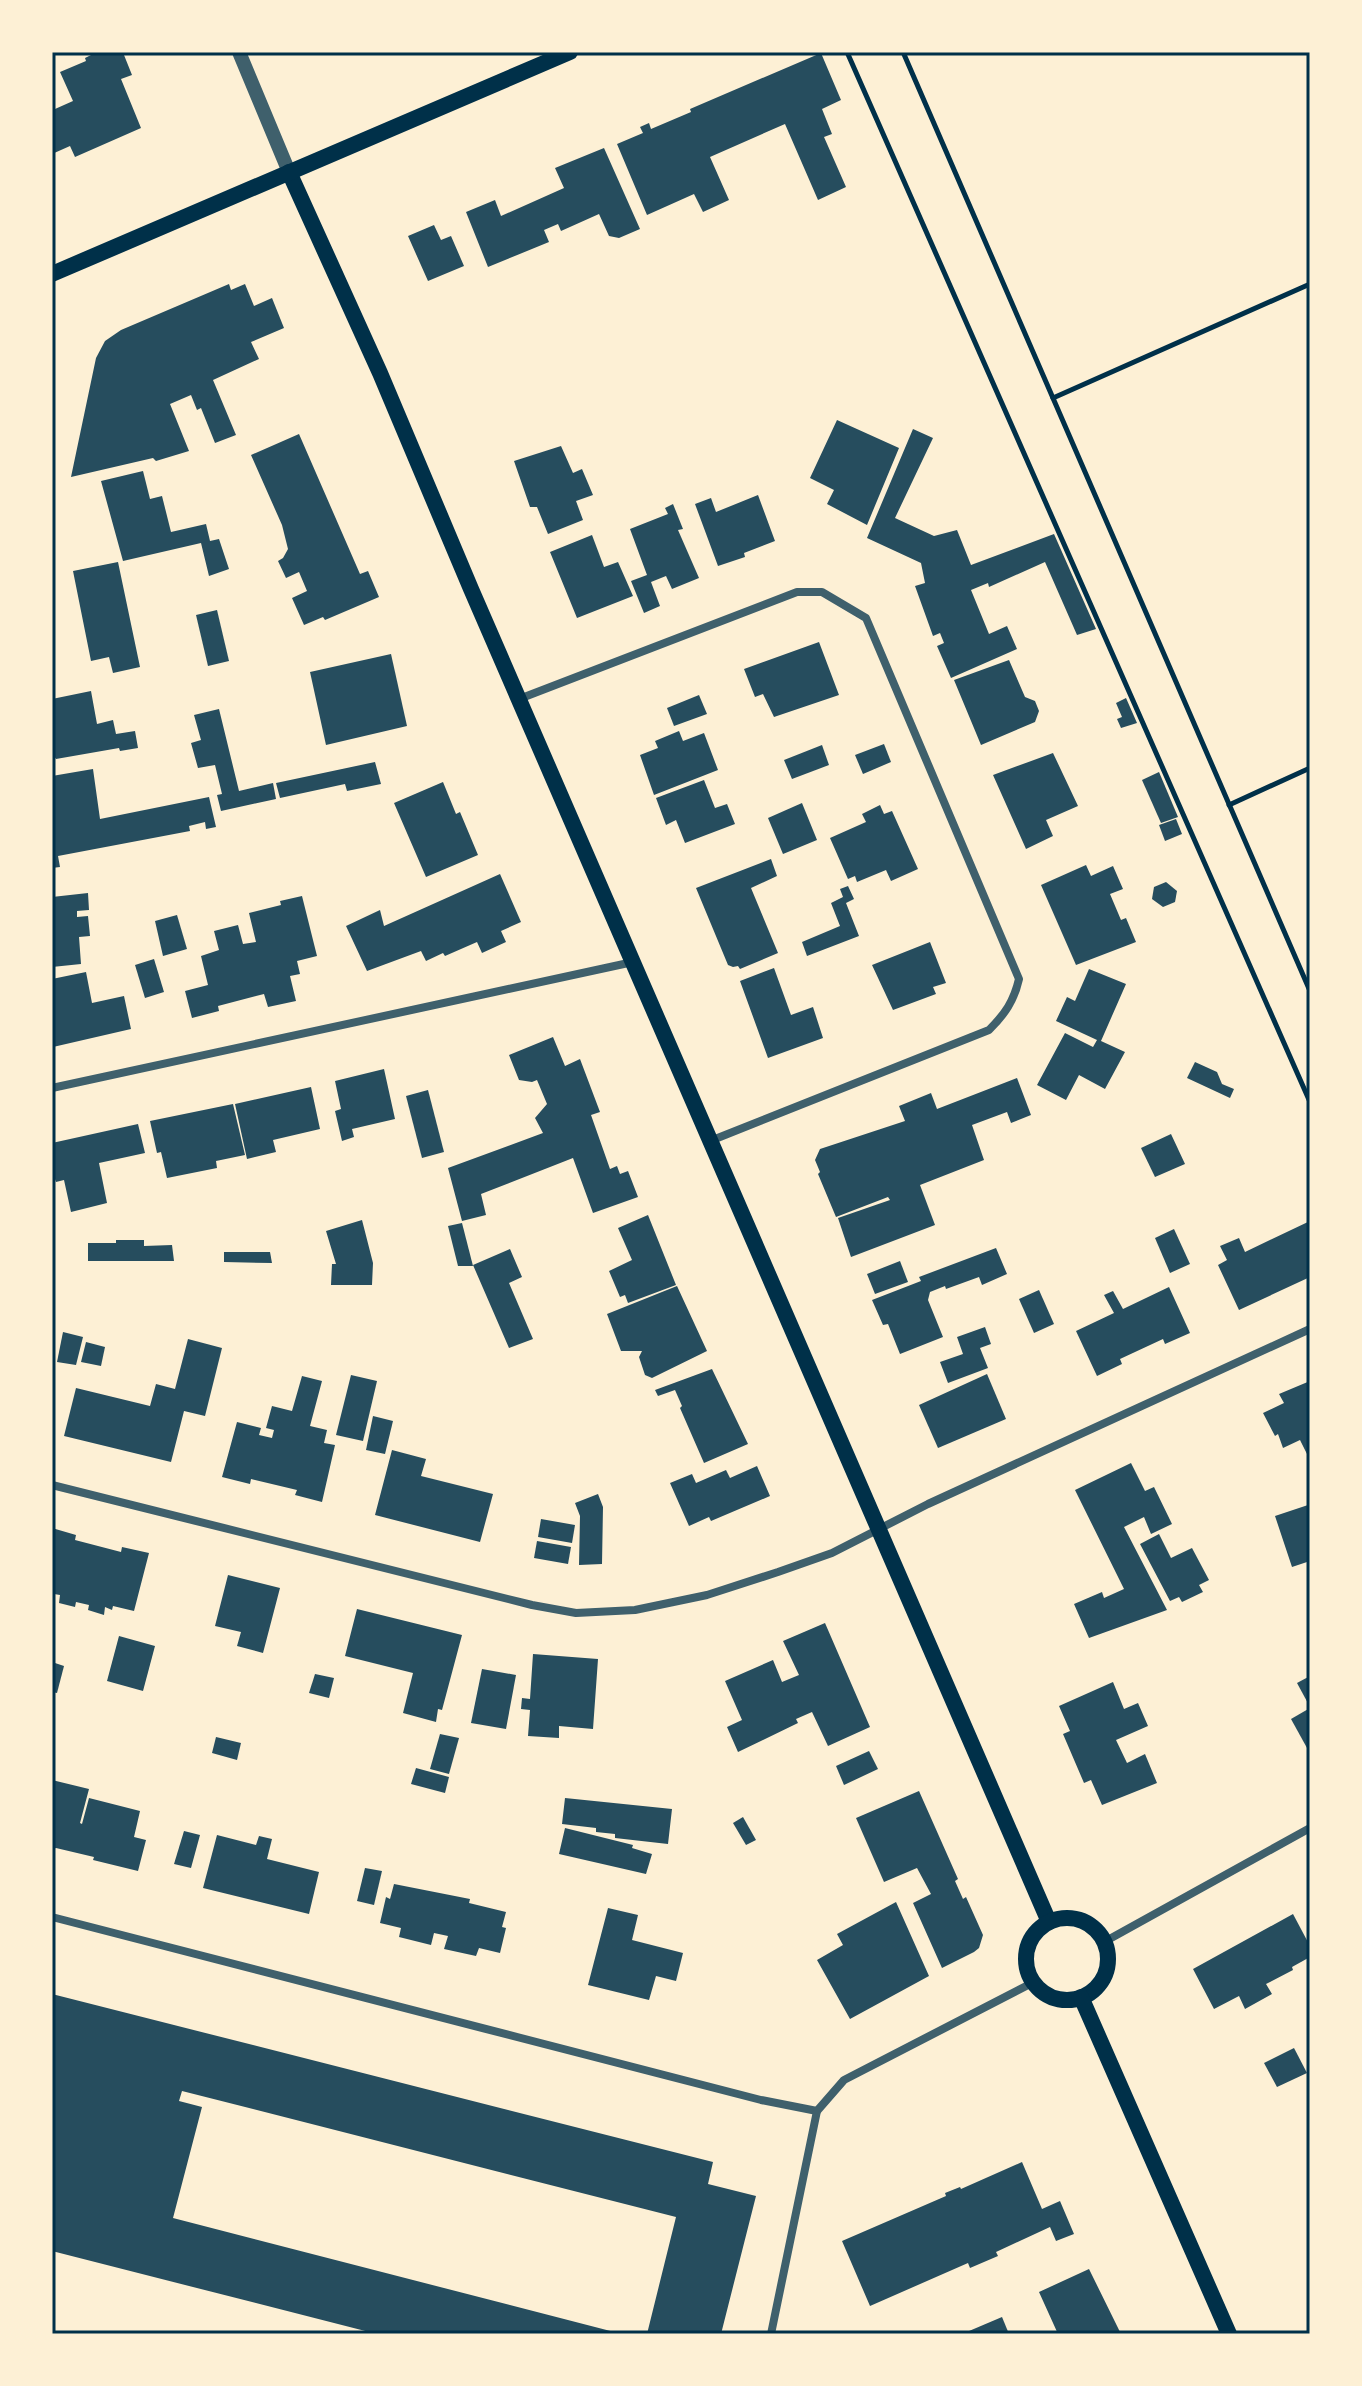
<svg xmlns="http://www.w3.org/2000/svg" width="1362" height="2386" font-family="'Fira Sans',sans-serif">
  <rect width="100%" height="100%" fill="#fdf0d5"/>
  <g fill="#264d5e">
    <polygon points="97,52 130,52 124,55 132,75 121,79 141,128 75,157 70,146 52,154 52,102 55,109 73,101 60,72 86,61 85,58"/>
    <polygon points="821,53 841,100 822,109 832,134 824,137 846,187 818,200 785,124 710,157 729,200 703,212 694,194 647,215 617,144 643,133 640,127 649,123 651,129 691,112 690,109"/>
    <polygon points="604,148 640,229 619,238 609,236 599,214 561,231 558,224 544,230 549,242 488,267 466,212 495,200 501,216 564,188 555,168"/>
    <polygon points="434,225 441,240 451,236 464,266 428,281 408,236"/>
    <polygon points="229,284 231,290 245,284 254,306 272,298 284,328 251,342 259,359 213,380 236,435 215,443 201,408 197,410 191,395 170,404 189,451 156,461 153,458 71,477 96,358 105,341 121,330"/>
    <polygon points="837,420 899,448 867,525 827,504 834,490 810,478"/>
    <polygon points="913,429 933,438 895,518 934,536 957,530 971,565 1054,534 1096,629 1077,635 1045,562 989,587 988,583 971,590 989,634 1007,626 1017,649 951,678 937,646 944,643 940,633 933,636 915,586 925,583 921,563 867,538"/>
    <polygon points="299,434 360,574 368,571 379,597 325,620 323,617 304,625 292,598 307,591 299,572 286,578 278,561 283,558 288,549 282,525 251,455"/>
    <polygon points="561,446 573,473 582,469 593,495 576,501 583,520 548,534 537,507 530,507 514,461"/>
    <polygon points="143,471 150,499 162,496 171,532 206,524 210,541 219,539 229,569 209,576 201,543 123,561 101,481"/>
    <polygon points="758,495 775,541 744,553 745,557 718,566 695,504 711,498 716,512"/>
    <polygon points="673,504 683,529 678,530 699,578 672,589 666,576 651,582 660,606 644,613 631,581 647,575 630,529 668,514 665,508"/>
    <polygon points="592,535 604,567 618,562 633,596 577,618 550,552"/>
    <polygon points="118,562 140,667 113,673 109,657 91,661 73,571"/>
    <polygon points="217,610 229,661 208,666 196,615"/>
    <polygon points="819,642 839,695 774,717 763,694 755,697 744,669"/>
    <polygon points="391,654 407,726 326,745 310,672"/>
    <polygon points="1009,660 1025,697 1035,701 1039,711 1035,722 981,745 954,680"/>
    <polygon points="91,691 97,724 113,720 116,734 135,731 138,748 120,751 119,748 56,759 52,753 52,699"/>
    <polygon points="699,695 707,714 674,726 667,708"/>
    <polygon points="1126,698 1137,723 1121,728 1117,719 1122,717 1116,703"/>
    <polygon points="219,709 239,791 273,783 276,799 221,811 217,795 222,794 215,765 198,768 191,743 201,740 194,715"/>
    <polygon points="679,731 683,741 704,733 718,770 654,795 640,755 658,748 655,741"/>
    <polygon points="884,744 891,762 863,774 855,755"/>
    <polygon points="822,745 829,765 792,779 784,760"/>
    <polygon points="1053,753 1078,806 1046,820 1053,836 1026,849 993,775"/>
    <polygon points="375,762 381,784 347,791 345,784 280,798 276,783"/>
    <polygon points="93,769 100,819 209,797 216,827 206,829 205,822 189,826 190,831 58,856 60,867 52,868 52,776"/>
    <polygon points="1159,772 1178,817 1161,823 1142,780"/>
    <polygon points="704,780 715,808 727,804 735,824 685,843 676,820 666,825 656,798"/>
    <polygon points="443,782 456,814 460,812 478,855 426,877 394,803"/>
    <polygon points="802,803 817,840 783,854 768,818"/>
    <polygon points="880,805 884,814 892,811 918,869 891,881 886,870 857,882 855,876 848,879 830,838 866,822 862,814"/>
    <polygon points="1176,819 1182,834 1165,841 1159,825"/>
    <polygon points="771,859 777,876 751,888 778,953 740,969 738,966 733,967 728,965 696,888"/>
    <polygon points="1086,865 1091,876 1113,866 1123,889 1110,894 1121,920 1126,918 1136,942 1076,965 1041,885"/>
    <polygon points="500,874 521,922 501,931 506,942 482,953 477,942 445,956 443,953 426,961 421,951 367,971 346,926 380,910 384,926"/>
    <polygon points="1166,882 1177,891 1175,902 1163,907 1152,899 1154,887"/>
    <polygon points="848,886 854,899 846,903 859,936 807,956 802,942 840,926 831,903 843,897 840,889"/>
    <polygon points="88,893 89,910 77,911 77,917 88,916 90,936 79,937 81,964 52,967 52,897"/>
    <polygon points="302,896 317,956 297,961 300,974 290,976 296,1001 268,1007 264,994 218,1006 219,1011 192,1018 185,991 208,985 201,956 219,950 214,931 238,925 243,944 256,942 249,913 281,905 280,901"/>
    <polygon points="177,915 187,949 163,956 155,921"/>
    <polygon points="930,942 946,983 933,987 936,994 893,1010 872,965"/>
    <polygon points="154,959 164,992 145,998 135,965"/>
    <polygon points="774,968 791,1015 813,1007 823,1038 768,1058 740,981"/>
    <polygon points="1089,969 1126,984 1101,1041 1125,1052 1105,1089 1079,1075 1066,1100 1037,1085 1065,1033 1093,1047 1097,1040 1056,1021 1067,997 1075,1001"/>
    <polygon points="86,972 92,1003 124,996 131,1029 53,1047 52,979"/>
    <polygon points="553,1037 565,1066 580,1059 600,1112 591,1115 610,1169 617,1166 620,1174 628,1171 638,1197 593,1213 573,1158 481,1194 486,1215 462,1221 448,1168 543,1133 535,1118 547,1104 537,1080 532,1082 519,1080 509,1055"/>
    <polygon points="1195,1062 1217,1072 1222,1084 1234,1089 1230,1098 1187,1078"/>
    <polygon points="384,1069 395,1119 352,1129 354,1137 342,1141 335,1111 341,1109 335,1081"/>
    <polygon points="1017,1078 1031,1115 1011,1123 1007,1112 972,1125 984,1160 920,1185 935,1225 851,1257 838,1218 890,1200 888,1197 836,1217 818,1174 820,1172 815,1160 820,1149 905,1121 899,1106 931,1093 937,1109"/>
    <polygon points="311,1087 320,1129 273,1140 276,1152 247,1159 235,1104"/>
    <polygon points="428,1090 444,1152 422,1158 406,1096"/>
    <polygon points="233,1104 245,1155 216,1161 217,1168 167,1178 161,1152 157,1153 150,1121"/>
    <polygon points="138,1124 145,1153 99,1163 107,1203 71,1212 64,1180 56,1182 52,1171 52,1143"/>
    <polygon points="1171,1134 1185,1164 1155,1177 1141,1148"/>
    <polygon points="648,1215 676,1285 628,1303 625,1295 620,1297 609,1271 632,1260 618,1228"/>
    <polygon points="362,1220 373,1263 372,1285 331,1285 332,1264 336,1264 326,1231"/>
    <polygon points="1310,1221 1310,1277 1239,1310 1218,1265 1227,1260 1220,1246 1239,1238 1245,1252"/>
    <polygon points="462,1223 473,1266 458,1266 448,1226"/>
    <polygon points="1174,1229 1190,1264 1170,1273 1155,1238"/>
    <polygon points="116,1240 144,1240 144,1246 172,1245 174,1261 88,1261 88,1243 116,1243"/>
    <polygon points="996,1248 1007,1274 982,1285 979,1277 946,1289 945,1286 930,1292 928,1300 943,1337 900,1354 888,1324 883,1325 872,1300 921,1281 919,1277"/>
    <polygon points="510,1249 522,1277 509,1283 533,1339 509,1348 473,1265"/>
    <polygon points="224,1252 270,1252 272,1263 224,1262"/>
    <polygon points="900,1261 908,1282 875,1294 867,1274"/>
    <polygon points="677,1286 707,1351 652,1378 645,1375 639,1357 642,1351 621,1351 607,1314"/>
    <polygon points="1169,1287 1190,1333 1165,1344 1163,1339 1120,1359 1122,1364 1097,1376 1076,1331 1114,1313 1104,1295 1113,1291 1123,1309"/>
    <polygon points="1039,1290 1054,1324 1034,1333 1019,1299"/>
    <polygon points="985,1327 991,1344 980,1348 988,1368 948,1383 940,1362 963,1354 957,1337"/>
    <polygon points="63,1332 83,1337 76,1365 57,1362"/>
    <polygon points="188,1339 222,1348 205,1416 184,1411 171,1462 64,1436 76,1388 150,1406 156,1384 175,1389"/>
    <polygon points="86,1342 105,1347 101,1366 81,1362"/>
    <polygon points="712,1369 748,1444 704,1463 680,1408 682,1406 675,1390 658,1396 655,1390"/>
    <polygon points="987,1374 1006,1419 938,1448 919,1405"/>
    <polygon points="351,1375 377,1381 363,1441 336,1435"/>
    <polygon points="302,1376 322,1381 310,1426 327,1430 324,1443 335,1445 322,1502 295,1495 297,1490 251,1479 250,1484 222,1477 237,1422 261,1428 259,1435 272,1438 274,1430 266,1428 272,1406 292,1411"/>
    <polygon points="1310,1381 1310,1453 1307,1454 1300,1440 1283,1448 1278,1434 1275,1436 1263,1413 1284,1403 1279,1394"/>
    <polygon points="373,1416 393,1421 385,1454 366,1450"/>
    <polygon points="392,1450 426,1459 421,1476 493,1494 480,1542 375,1515"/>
    <polygon points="1131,1463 1145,1491 1154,1487 1172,1524 1151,1534 1144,1517 1124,1527 1167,1610 1089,1638 1074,1604 1102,1592 1104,1598 1124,1589 1075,1490"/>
    <polygon points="757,1466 770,1496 711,1521 709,1517 689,1526 670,1483 692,1474 696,1483 726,1470 730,1478"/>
    <polygon points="598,1494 603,1507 602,1564 579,1565 580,1516 575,1503"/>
    <polygon points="1308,1505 1310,1561 1292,1567 1275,1516"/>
    <polygon points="541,1519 575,1525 572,1543 538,1537"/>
    <polygon points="52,1528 76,1535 75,1540 121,1552 122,1547 149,1553 134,1611 113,1606 112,1610 105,1607 104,1615 88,1610 89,1605 76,1602 75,1607 59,1603 60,1595 54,1594 55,1590 52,1590"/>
    <polygon points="1159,1534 1171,1558 1192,1548 1209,1580 1199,1585 1203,1592 1182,1602 1179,1597 1170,1601 1140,1544"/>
    <polygon points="537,1541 571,1547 568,1564 534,1558"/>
    <polygon points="228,1575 280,1588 263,1653 237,1646 241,1632 215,1626"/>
    <polygon points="357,1609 462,1635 442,1710 438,1709 436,1722 403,1713 413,1673 345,1656"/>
    <polygon points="825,1623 870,1727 828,1746 812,1712 796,1719 798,1723 738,1752 727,1727 742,1720 725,1681 773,1660 782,1682 799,1675 783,1641"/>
    <polygon points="119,1636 155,1646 143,1691 107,1681"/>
    <polygon points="533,1654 598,1659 593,1729 559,1726 559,1738 528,1736 530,1710 521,1709 522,1698 530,1699"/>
    <polygon points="52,1662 64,1666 57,1693 52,1692"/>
    <polygon points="482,1669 516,1675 506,1729 471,1723"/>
    <polygon points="315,1674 334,1678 329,1698 309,1693"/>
    <polygon points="1310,1676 1310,1707 1297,1683"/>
    <polygon points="1113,1682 1124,1709 1138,1703 1148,1726 1116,1740 1127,1763 1145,1754 1157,1783 1102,1805 1091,1780 1084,1783 1063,1734 1070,1731 1059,1706"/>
    <polygon points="1310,1708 1310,1746 1307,1748 1291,1719"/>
    <polygon points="440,1734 459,1738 449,1774 430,1769"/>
    <polygon points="216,1737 241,1743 237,1760 212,1753"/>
    <polygon points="869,1751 878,1769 844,1785 836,1766"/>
    <polygon points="416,1768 449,1777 445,1793 411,1784"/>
    <polygon points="52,1780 89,1789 80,1823 82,1824 89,1798 140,1811 134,1837 146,1840 138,1871 93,1860 94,1857 56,1848 52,1849"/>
    <polygon points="919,1791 958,1879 955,1881 963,1899 966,1897 983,1935 979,1948 974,1952 942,1968 913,1903 931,1894 917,1868 884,1882 856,1818"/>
    <polygon points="565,1798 672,1809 668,1844 615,1838 615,1834 596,1832 596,1828 562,1824"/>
    <polygon points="743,1817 756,1840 746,1845 733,1823"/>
    <polygon points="565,1828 633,1845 632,1848 652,1854 646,1874 559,1854"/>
    <polygon points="184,1831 200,1835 191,1868 174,1864"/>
    <polygon points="217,1835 256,1845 259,1836 272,1839 267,1859 319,1872 309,1914 203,1888"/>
    <polygon points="365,1868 382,1871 374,1905 357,1901"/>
    <polygon points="394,1884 470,1899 469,1903 506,1912 502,1927 506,1928 500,1953 479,1948 476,1956 444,1949 448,1936 434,1933 431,1945 399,1937 401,1928 380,1923 386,1897 390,1899"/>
    <polygon points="896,1902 929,1976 850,2019 817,1960 843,1945 837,1934"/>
    <polygon points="608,1908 638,1915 632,1940 683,1953 676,1981 656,1976 649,2000 588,1985"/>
    <polygon points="1293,1914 1310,1946 1310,1957 1292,1967 1293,1970 1266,1984 1272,1994 1245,2009 1239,1996 1214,2009 1193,1969"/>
    <polygon points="52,1994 713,2162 708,2184 756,2196 721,2334 647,2334 676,2217 182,2091 179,2101 202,2107 173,2218 622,2334 377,2334 52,2251"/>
    <polygon points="1294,2048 1307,2073 1277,2087 1264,2063"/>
    <polygon points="1022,2162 1042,2209 1060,2201 1074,2234 1056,2241 1050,2227 996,2252 998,2256 970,2268 968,2263 870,2306 842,2241 946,2196 945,2193 960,2187 961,2189"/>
    <polygon points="1089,2269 1121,2334 1070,2334 1068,2331 1058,2334 1039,2292"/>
    <polygon points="1002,2317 1009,2334 962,2334"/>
  </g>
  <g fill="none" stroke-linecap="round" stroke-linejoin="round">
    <g stroke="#003049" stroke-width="5">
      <polyline points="847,52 1310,1102"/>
      <polyline points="903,52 1310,991"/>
      <polyline points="1053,398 1310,284"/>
      <polyline points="1229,805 1310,768"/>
    </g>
    <g stroke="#3f606c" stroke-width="8">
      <path d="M 519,699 L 797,592 L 822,592 L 866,618 L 1019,979 C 1014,1001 1005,1014 989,1030 L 710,1141"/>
      <polyline points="52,1088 633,962"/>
      <polyline points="52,1485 532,1605 576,1613 635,1610 707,1595 778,1572 832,1553 928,1504 1310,1329"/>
      <polyline points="52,1917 761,2100 817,2111"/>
      <polyline points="1104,1942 1310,1828"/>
      <polyline points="771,2334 817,2111 844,2080 1034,1982"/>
    </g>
    <polyline stroke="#3f606c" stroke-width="14" points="239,52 289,172"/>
    <g stroke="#003049" stroke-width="16">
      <polyline points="289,172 380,373 471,589 1049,1922"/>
      <polyline points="52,274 570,52"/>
      <circle cx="1067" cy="1959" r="41"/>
      <polyline points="1081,1997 1229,2334"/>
    </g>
  </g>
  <rect width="1362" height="2386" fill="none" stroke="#fdf0d5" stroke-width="108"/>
  <rect x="54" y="54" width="1254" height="2278" fill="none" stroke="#003049" stroke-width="3"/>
</svg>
